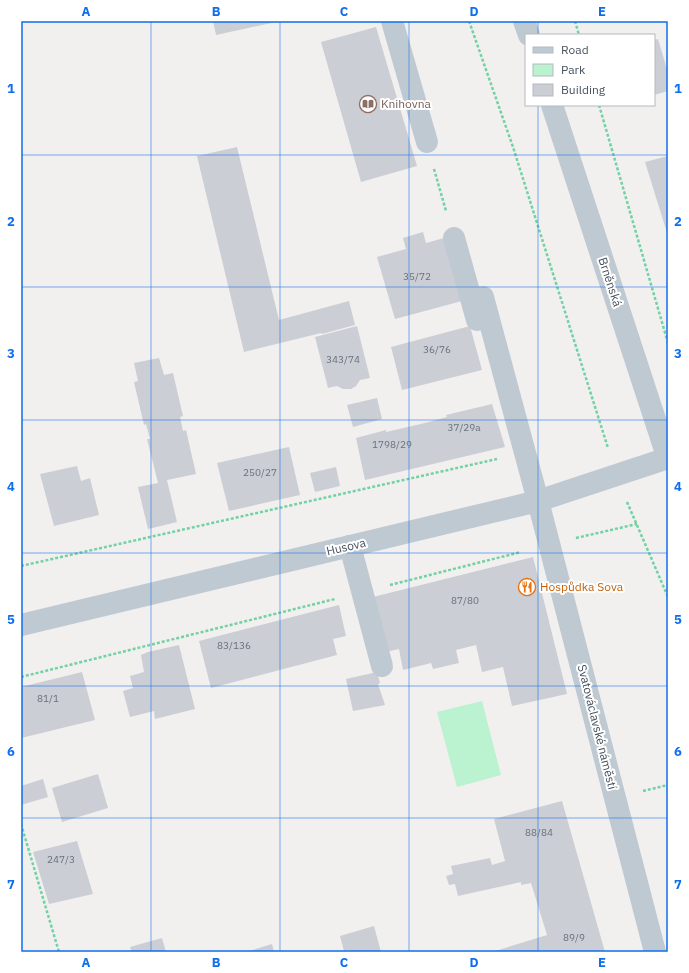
<svg xmlns="http://www.w3.org/2000/svg" width="689" height="973" font-family="'IBM Plex Sans',sans-serif">
  <rect width="100%" height="100%" fill="#f2efef"/>
  <polygon fill="#bbf2d0" points="482,701 501,775 457,787 437,712"/>
  <g fill="#cbced4">
    <polygon points="213,21 275,21 276,22 216,35"/>
    <polygon points="376,27 417,166 361,182 321,42"/>
    <polygon points="658,39 668,73 668,91 654,95 654,40"/>
    <polygon points="237,147 279,320 349,301 355,325 322,334 321,333 244,352 197,156"/>
    <polygon points="668,156 668,236 645,162"/>
    <polygon points="423,232 426,243 444,238 462,301 395,319 377,257 406,249 403,238"/>
    <polygon points="357,326 370,378 360,380 356,386 351,389 343,389 337,386 328,388 315,337"/>
    <polygon points="470,326 482,370 402,390 391,347"/>
    <polygon points="159,358 164,375 173,373 183,416 180,417 183,431 186,430 196,474 167,480 177,522 148,529 138,487 158,483 147,439 150,439 146,424 144,425 134,382 138,381 134,363"/>
    <polygon points="377,398 382,419 353,427 347,405"/>
    <polygon points="492,404 505,447 365,480 356,438 386,430 386,432 425,423 447,417 446,415"/>
    <polygon points="289,447 300,495 229,511 217,463"/>
    <polygon points="77,466 81,481 90,478 99,515 54,526 40,474"/>
    <polygon points="336,467 340,486 315,492 310,473"/>
    <polygon points="533,557 567,694 512,706 503,667 482,672 476,645 456,650 459,663 433,669 431,663 403,670 399,649 386,652 373,597"/>
    <polygon points="339,605 346,636 333,639 337,655 211,688 199,641"/>
    <polygon points="179,645 195,709 155,719 154,711 130,717 123,691 133,688 130,676 144,672 141,655 148,652"/>
    <polygon points="82,672 95,720 21,738 21,687"/>
    <polygon points="377,672 380,683 378,684 385,705 353,711 346,679"/>
    <polygon points="98,774 108,808 62,822 52,788"/>
    <polygon points="43,779 48,797 21,805 21,786"/>
    <polygon points="562,801 605,952 492,952 547,935 531,883 521,885 521,882 458,896 455,884 449,885 446,876 453,874 451,866 490,858 492,865 505,861 494,819"/>
    <polygon points="77,841 93,894 49,904 33,852"/>
    <polygon points="374,926 381,952 350,952 349,950 344,951 340,936"/>
    <polygon points="162,938 166,952 132,952 130,947"/>
    <polygon points="272,944 274,952 246,952"/>
  </g>
  <g fill="none" stroke-linecap="round" stroke-linejoin="round">
    <g stroke="#71d2a3" stroke-width="2.5" stroke-dasharray="3 2" stroke-linecap="butt">
      <polyline points="469,21 513,147 608,448"/>
      <polyline points="575,21 579,35"/>
      <polyline points="599,105 668,343"/>
      <polyline points="434,169 446,211"/>
      <polyline points="627,502 668,597"/>
      <polyline points="576,538 637,524"/>
      <polyline points="21,566 497,459"/>
      <polyline points="390,585 521,552"/>
      <polyline points="21,677 335,599"/>
      <polyline points="643,791 668,785"/>
      <polyline points="21,824 59,952"/>
    </g>
    <g stroke="#bfc9d2" stroke-width="22">
      <polyline points="392,21 427,142"/>
      <polyline points="524,21 529,35"/>
      <polyline points="552,105 668,459"/>
      <polyline points="454,238 477,320"/>
      <polyline points="483,297 538,501 655,952"/>
      <polyline points="350,546 382,666"/>
      <polyline points="21,625 538,501 668,458"/>
    </g>
  </g>
  <path fill="none" stroke="#0e6eec" stroke-width="1" stroke-opacity="0.55" d="M 151,21 L 151,952M 280,21 L 280,952M 409,21 L 409,952M 538,21 L 538,35M 538,105 L 538,952M 21,155 L 668,155M 21,287 L 668,287M 21,420 L 668,420M 21,553 L 668,553M 21,686 L 668,686M 21,818 L 668,818"/>
  <defs>
    <g id="library-ring" transform="scale(0.9)"><circle r="9.5" fill="#fff" stroke="#8d6e63" stroke-width="1.5"/><path d="M-6-4Q-3-5.5-.7-3.5V5Q-3 3-6 4ZM6-4Q3-5.5 .7-3.5V5Q3 3 6 4Z" fill="#8d6e63"/></g>
    <g id="restaurant-ring" transform="scale(0.9)"><circle r="9.5" fill="#fff" stroke="#e8710a" stroke-width="1.5"/><path d="M-5-6h1v4h1v-4h1v4h1v-4h1v5L-1.5 .5V6h-2V.5L-5-1ZM5-6V6H3V1.5H1.5Q1.5-4 5-6Z" fill="#e8710a"/></g>
  </defs>
  <g fill-rule="evenodd">
    <use href="#library-ring" x="368" y="104"/>
    <use href="#restaurant-ring" x="527" y="587"/>
  </g>
  <g text-anchor="middle" stroke-width="4" stroke-linejoin="round" paint-order="stroke">
    <g font-size="10" fill="#67717c">
      <text x="417" y="280">35/72</text>
      <text x="437" y="353">36/76</text>
      <text x="343" y="363">343/74</text>
      <text x="464" y="431">37/29a</text>
      <text x="392" y="448">1798/29</text>
      <text x="260" y="476">250/27</text>
      <text x="465" y="604">87/80</text>
      <text x="234" y="649">83/136</text>
      <text x="48" y="702">81/1</text>
      <text x="539" y="836">88/84</text>
      <text x="61" y="863">247/3</text>
      <text x="574" y="941">89/9</text>
    </g>
    <g font-size="12" fill="#785e54" stroke="#fff" text-anchor="start">
      <text x="381" y="108">Knihovna</text>
    </g>
    <g font-size="12" fill="#46525e" stroke="#fff">
      <text transform="translate(610 282) rotate(72)" y="4">Brněnská</text>
      <text transform="translate(346 547) rotate(-13)" y="4">Husova</text>
      <text transform="translate(597 727) rotate(76)" y="4">Svatováclavské náměstí</text>
    </g>
    <g font-size="12" fill="#c56008" stroke="#fff" text-anchor="start">
      <text x="540" y="591">Hospůdka Sova</text>
    </g>
  </g>
  <rect width="689" height="973" fill="none" stroke="#ffffff" stroke-width="44"/>
  <rect x="525" y="34" width="130" height="72" fill="#ffffff" stroke="#b5babf"/>
  <rect x="533" y="47" width="20" height="6" fill="#bfc9d2" stroke="#b5babf"/>
  <text x="561" y="54" font-size="12" fill="#46525e">Road</text>
  <rect x="533" y="64" width="20" height="12" fill="#bbf2d0" stroke="#b5babf"/>
  <text x="561" y="74" font-size="12" fill="#46525e">Park</text>
  <rect x="533" y="84" width="20" height="12" fill="#cbced4" stroke="#b5babf"/>
  <text x="561" y="94" font-size="12" fill="#46525e">Building</text>
  <rect x="22" y="22" width="645" height="929" fill="none" stroke="#0e6eec" stroke-width="1.5"/>
  <g font-size="13" text-anchor="middle" font-weight="bold" fill="#0e6eec">
    <text x="86" y="16">A</text>
    <text x="216" y="16">B</text>
    <text x="344" y="16">C</text>
    <text x="474" y="16">D</text>
    <text x="602" y="16">E</text>
    <text x="11" y="93">1</text>
    <text x="678" y="93">1</text>
    <text x="11" y="226">2</text>
    <text x="678" y="226">2</text>
    <text x="11" y="358">3</text>
    <text x="678" y="358">3</text>
    <text x="11" y="491">4</text>
    <text x="678" y="491">4</text>
    <text x="11" y="624">5</text>
    <text x="678" y="624">5</text>
    <text x="11" y="756">6</text>
    <text x="678" y="756">6</text>
    <text x="11" y="889">7</text>
    <text x="678" y="889">7</text>
    <text x="86" y="967">A</text>
    <text x="216" y="967">B</text>
    <text x="344" y="967">C</text>
    <text x="474" y="967">D</text>
    <text x="602" y="967">E</text>
  </g>
</svg>
